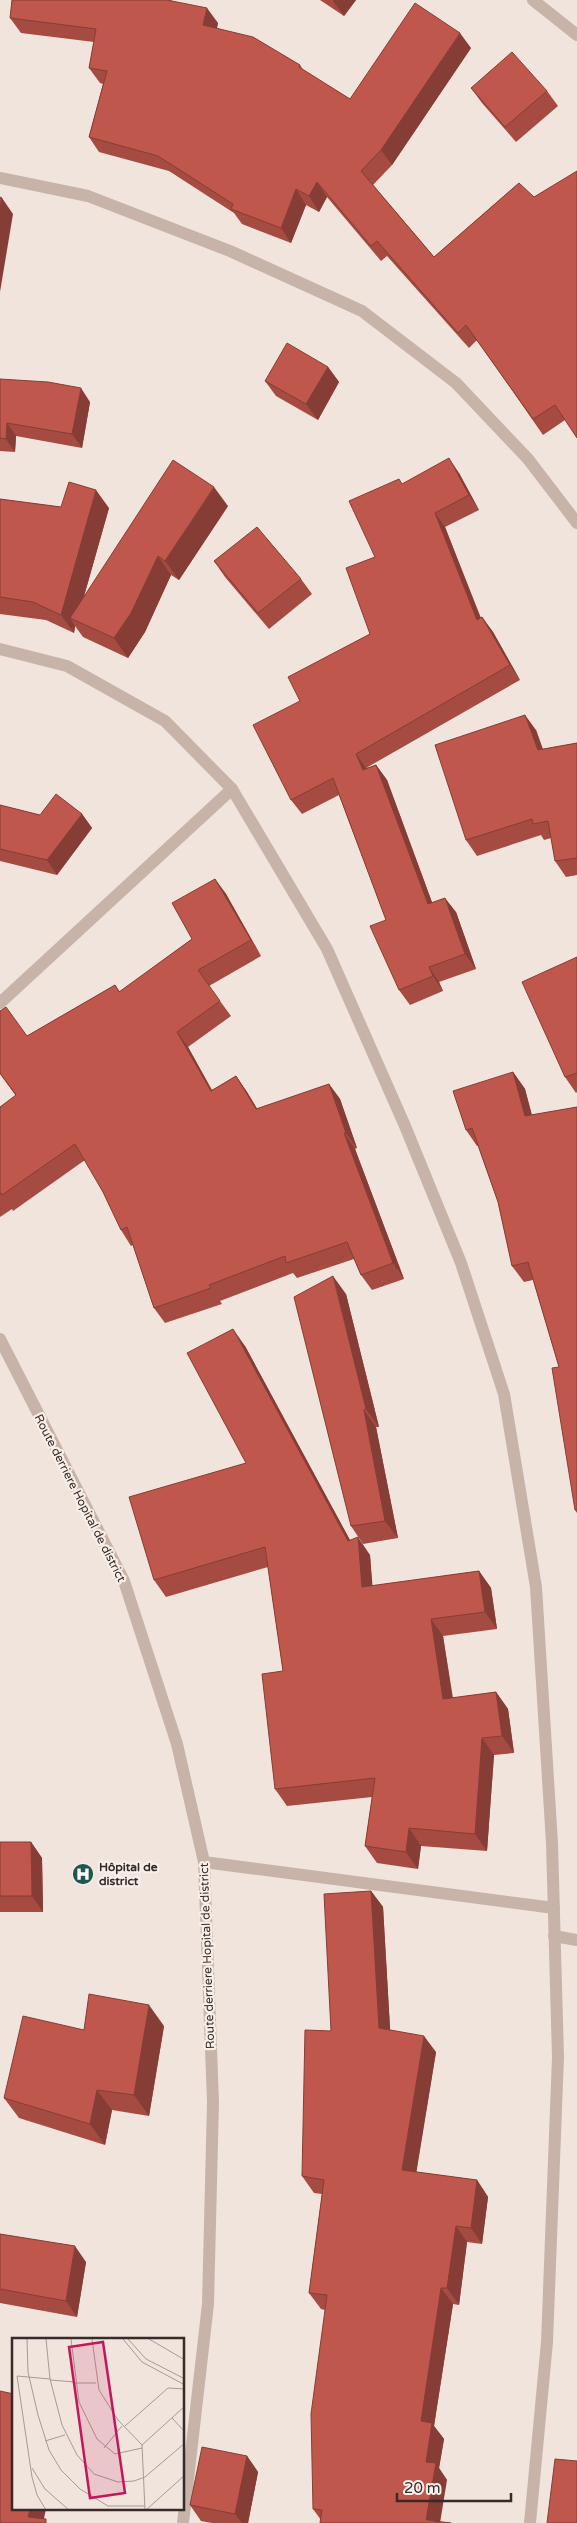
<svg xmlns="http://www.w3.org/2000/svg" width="577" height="2523" font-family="'Varela Round',sans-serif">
  <rect width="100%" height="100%" fill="#f1e4dd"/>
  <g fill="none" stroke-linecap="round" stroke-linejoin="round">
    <g stroke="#c8b3a9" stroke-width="12">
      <polyline points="533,0 577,35"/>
      <polyline points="0,178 88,196 230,251 362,311 456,383 528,459 577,523"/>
      <polyline points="0,649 67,666 165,721 232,789 327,949 405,1126 461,1263 504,1394 536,1587 552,1843 558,2057 547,2342 530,2523"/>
      <polyline points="0,1003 232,789"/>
      <polyline points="0,1339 124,1581 177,1744 204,1862 213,2102 208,2304 183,2523"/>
      <polyline points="204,1862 554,1908"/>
      <polyline points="554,1936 577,1940"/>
    </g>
  </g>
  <g fill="#a54b41">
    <polygon points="12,0 170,0 218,23 217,28 300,65 304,71 350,99 471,48 392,165 373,185 434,257 519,183 565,420 543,435 477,340 469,348 387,256 381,261 327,197 319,212 306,205 291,243 242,224 234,213 169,171 99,152 89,137 103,84 100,83 89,68 94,42 21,33 10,18"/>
    <polygon points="320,0 356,0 344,16"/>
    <polygon points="471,88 547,91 558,106 516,142 482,103"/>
    <polygon points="328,367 339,382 318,420 276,396 265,381"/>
    <polygon points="0,379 90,402 82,448 16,436 15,452 0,451"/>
    <polygon points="459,473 479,510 445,527 481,618 482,617 493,632 520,680 366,768 376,765 387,780 432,902 456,912 476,969 439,982 443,991 410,1005 399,990 386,920 339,795 302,814 291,800 300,701 370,634 375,557 403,484"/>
    <polygon points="0,499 61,507 109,508 84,596 228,506 179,580 171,575 145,632 128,658 83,637 75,626 74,633 46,620 0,614"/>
    <polygon points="214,561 301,579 312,594 269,629 225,577"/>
    <polygon points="536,730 543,749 577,743 577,875 566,877 555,861 551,838 544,840 541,835 477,856 466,840"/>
    <polygon points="0,805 40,815 82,814 92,828 57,875 0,861"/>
    <polygon points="215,879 226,894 261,956 209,986 231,1016 188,1047 212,1090 236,1076 247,1092 257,1109 329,1084 340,1099 357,1148 355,1149 404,1279 372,1290 361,1275 354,1259 297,1278 293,1273 220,1301 222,1304 165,1323 154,1308 133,1245 131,1246 121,1230 103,1192 85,1160 13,1211 12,1209 0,1217 0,1107 16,1096 0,1074 0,1011 27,1036 115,985 120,992 192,939"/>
    <polygon points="577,957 577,1092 576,1093 565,1077"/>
    <polygon points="513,1072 525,1089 532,1115 577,1107 577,1513 575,1510 559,1367 533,1280 524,1282 512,1266 498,1202 478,1146 477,1146 466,1130"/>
    <polygon points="346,1294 379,1427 376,1427 398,1538 363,1544 351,1526"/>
    <polygon points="245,1346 350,1540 370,1555 372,1586 479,1571 491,1588 497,1629 443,1636 453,1698 496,1692 508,1709 514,1753 494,1755 487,1851 421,1846 418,1869 377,1863 365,1846 372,1797 287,1806 275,1789 283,1671 268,1567 166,1597 154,1580 246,1463"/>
    <polygon points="0,1842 31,1842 42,1858 43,1912 0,1912"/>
    <polygon points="371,1891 383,1907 390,2030 436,2052 416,2172 477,2180 488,2197 482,2244 467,2242 459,2305 453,2304 434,2426 444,2439 439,2468 447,2480 321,2520 313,2509 325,2310 321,2309 309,2293 322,2194 314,2193 302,2176 331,2031"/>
    <polygon points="164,2026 149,2116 112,2110 105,2145 19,2118 4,2098 84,2030"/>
    <polygon points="0,2234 86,2262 77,2317 0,2303"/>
    <polygon points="247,2456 258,2472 248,2523 212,2523 201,2521 190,2505"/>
  </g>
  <g fill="#863d35">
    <polygon points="334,0 356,0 344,16 333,1"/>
    <polygon points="207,8 218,23 214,40 203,25"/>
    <polygon points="460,33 471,48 392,165 381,150"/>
    <polygon points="317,182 327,197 319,212 309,196"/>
    <polygon points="296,189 306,205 291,243 281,228"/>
    <polygon points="2,198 13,214 0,292 0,210"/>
    <polygon points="328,367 339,382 318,420 306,404"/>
    <polygon points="81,388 90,402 82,448 72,434"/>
    <polygon points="7,423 16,436 15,452 6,439"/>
    <polygon points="449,458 459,473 479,510 469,495"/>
    <polygon points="214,487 228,506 179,580 165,561"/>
    <polygon points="96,490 109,508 77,621 70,618 75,626 74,633 61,615"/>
    <polygon points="435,513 445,527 487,635 477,620"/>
    <polygon points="158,556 171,575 145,632 128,658 114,638"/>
    <polygon points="482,617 493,632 520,680 510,665"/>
    <polygon points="525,715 536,730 548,765 538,750"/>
    <polygon points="356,754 366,768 363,770"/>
    <polygon points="376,765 387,780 438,919 428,904"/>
    <polygon points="82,814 92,828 57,875 47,860"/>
    <polygon points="215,879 226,894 261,956 251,940"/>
    <polygon points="445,898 456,912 476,969 465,954"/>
    <polygon points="429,967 439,982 443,991 433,976"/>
    <polygon points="177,1032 188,1047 221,1107 211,1091"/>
    <polygon points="513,1072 525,1089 536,1132 525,1116"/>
    <polygon points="236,1076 247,1092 267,1125 256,1109"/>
    <polygon points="329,1084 340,1099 357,1148 346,1133"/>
    <polygon points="344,1133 355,1149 404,1279 393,1263"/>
    <polygon points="333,1276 346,1294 379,1427 366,1409"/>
    <polygon points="233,1329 245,1346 359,1557 358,1537 370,1555 374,1604 362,1587 348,1541"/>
    <polygon points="364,1410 376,1427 398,1538 385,1521"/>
    <polygon points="479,1571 491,1588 497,1629 485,1612"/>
    <polygon points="431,1619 443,1636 455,1716 443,1699"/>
    <polygon points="496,1692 508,1709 514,1753 502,1736"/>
    <polygon points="482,1738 494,1755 487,1851 475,1834"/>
    <polygon points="409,1828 421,1846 418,1869 406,1852"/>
    <polygon points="31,1842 42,1858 43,1912 32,1896"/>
    <polygon points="371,1891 383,1907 391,2044 379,2028"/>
    <polygon points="149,2005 164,2026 149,2116 134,2095"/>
    <polygon points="424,2036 436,2052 414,2187 402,2170"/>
    <polygon points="97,2090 112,2110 105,2145 90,2124"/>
    <polygon points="477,2180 488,2197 482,2244 471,2228"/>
    <polygon points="456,2226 467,2242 459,2305 447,2288"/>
    <polygon points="75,2246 86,2262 77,2317 66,2301"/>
    <polygon points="441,2288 453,2304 434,2426 444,2439 439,2468 447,2480 440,2523 426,2520 426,2462 421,2421"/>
    <polygon points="247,2456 258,2472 248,2523 242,2523 235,2514"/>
    <polygon points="30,2509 46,2509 43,2523 28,2517"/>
  </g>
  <g fill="#c0574c" stroke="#863d35">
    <polygon points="12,0 167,0 207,8 203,25 253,37 300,65 299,67 350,99 415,3 460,33 381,150 361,171 434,257 519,183 534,197 577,171 577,438 555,405 533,419 466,325 458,333 377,241 371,246 317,182 309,196 296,189 281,228 231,209 233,204 158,156 89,137 107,71 89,68 96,29 10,18"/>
    <polygon points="512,52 547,91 505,127 471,88"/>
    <polygon points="0,197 2,198 0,210"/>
    <polygon points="287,343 328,367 306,404 265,381"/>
    <polygon points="0,379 48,382 81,388 72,434 7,423 6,439 0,438"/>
    <polygon points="449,458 469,495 435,513 477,620 482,617 510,665 356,754 363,770 376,765 428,904 445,898 465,954 429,967 433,976 399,990 370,926 386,920 333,778 291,800 253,725 300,701 288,677 370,634 346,568 375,557 349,501 399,479 402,484"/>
    <polygon points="173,460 214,487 165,561 158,556 131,613 114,638 70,618"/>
    <polygon points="69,482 96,490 61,615 33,602 0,597 0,499 61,507"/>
    <polygon points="257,527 301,579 258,613 214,561"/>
    <polygon points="525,715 538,750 577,743 577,858 555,861 548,821 533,824 532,819 466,840 435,745"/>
    <polygon points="56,794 82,814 47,860 0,849 0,805 40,815"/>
    <polygon points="215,879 251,940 198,970 220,1001 177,1032 211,1091 236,1076 256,1109 329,1084 346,1133 344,1133 393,1263 361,1275 347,1242 286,1263 285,1256 209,1285 211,1288 154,1308 127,1227 121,1230 103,1192 75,1144 2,1195 1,1193 0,1194 0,1107 16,1095 0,1073 0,1011 6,1007 27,1036 115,985 119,992 192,939 172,903"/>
    <polygon points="577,957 577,1073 565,1077 522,982"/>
    <polygon points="513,1072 525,1116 577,1107 577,1510 575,1510 552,1368 559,1367 528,1262 512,1266 498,1202 472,1128 466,1130 453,1091"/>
    <polygon points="333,1276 366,1409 364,1410 385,1521 351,1526 294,1297"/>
    <polygon points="233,1329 348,1541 358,1537 362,1587 479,1571 485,1612 431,1619 443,1699 496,1692 502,1736 482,1738 475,1834 409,1828 406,1852 365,1846 375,1778 275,1789 262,1674 283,1671 265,1547 154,1580 129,1497 246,1463 187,1353"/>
    <polygon points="0,1842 31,1842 32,1896 0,1896"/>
    <polygon points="371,1891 379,2028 424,2036 402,2170 477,2180 471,2228 456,2226 447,2288 441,2288 421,2421 432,2423 426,2462 436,2463 426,2520 451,2523 320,2523 322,2510 313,2509 311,2414 327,2295 309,2293 324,2180 302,2176 305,2030 331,2031 324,1894"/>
    <polygon points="89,1994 149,2005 134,2095 97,2090 90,2124 4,2098 23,2016 84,2030"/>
    <polygon points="0,2234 75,2246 66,2301 0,2289"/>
    <polygon points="0,2391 14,2394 14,2509 30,2509 28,2517 46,2519 46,2523 0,2523"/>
    <polygon points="202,2447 247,2456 235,2514 190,2505"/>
    <polygon points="555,2459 577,2461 577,2523 547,2523"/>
  </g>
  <defs>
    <g id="hospital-disc" transform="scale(1.125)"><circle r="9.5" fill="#205551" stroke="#f9efe9"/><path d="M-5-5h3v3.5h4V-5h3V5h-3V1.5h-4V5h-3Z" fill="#fff"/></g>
  </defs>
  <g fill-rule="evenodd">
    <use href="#hospital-disc" x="83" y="1874"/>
  </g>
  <g text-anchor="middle" stroke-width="4.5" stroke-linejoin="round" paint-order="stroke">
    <g font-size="12" fill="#362b29" stroke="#f9efe9">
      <text transform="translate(80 1498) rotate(63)" y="4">Route derriere Hopital de district</text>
      <text transform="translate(207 1956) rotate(-92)" y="4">Route derriere Hopital de district</text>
    </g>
    <g font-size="12" font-weight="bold" fill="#362b29" stroke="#f9efe9" text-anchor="start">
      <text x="99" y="1871">Hôpital de<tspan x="99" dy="14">district</tspan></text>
    </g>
  </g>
  <g transform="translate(12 2338)">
    <rect width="172" height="172" fill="#f1e4dd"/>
    <path fill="none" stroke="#a69a95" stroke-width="1" d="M 15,1 L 16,34 L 26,77 L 37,112 L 49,132 L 68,151 L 96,168 L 133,168M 34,1 L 38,41 L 50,87 L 65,117 L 82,136 L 106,144 L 122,143 L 133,139 L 173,105M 59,1 L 67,64 L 85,101 L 103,116 L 130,110M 80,1 L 87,52 L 106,82 L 130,107M 111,1 L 130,24 L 173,47M 116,1 L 134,21 L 173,41M 137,1 L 173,22M 38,42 L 63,44M 63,45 L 84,45M 160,80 L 173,94M 113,88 L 156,50 L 173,51M 33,103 L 53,97M 92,110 L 110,88M 20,130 L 33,151 L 57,172M 34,172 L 25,157 L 20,139 L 5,38 L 38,41M 133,172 L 130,107 L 173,68M 134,172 L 173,137"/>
    <path fill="#c2185b" fill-opacity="0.15" stroke="#c2185b" stroke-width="2.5" d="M 91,4 L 113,155 L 78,160 L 57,9 Z"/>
    <rect width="172" height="172" fill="none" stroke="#362b29" stroke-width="2.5"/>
  </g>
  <path d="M397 2493v8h114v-8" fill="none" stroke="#362b29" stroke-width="2.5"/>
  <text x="404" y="2493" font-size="15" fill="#362b29" stroke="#f9efe9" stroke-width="4" paint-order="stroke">20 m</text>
</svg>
